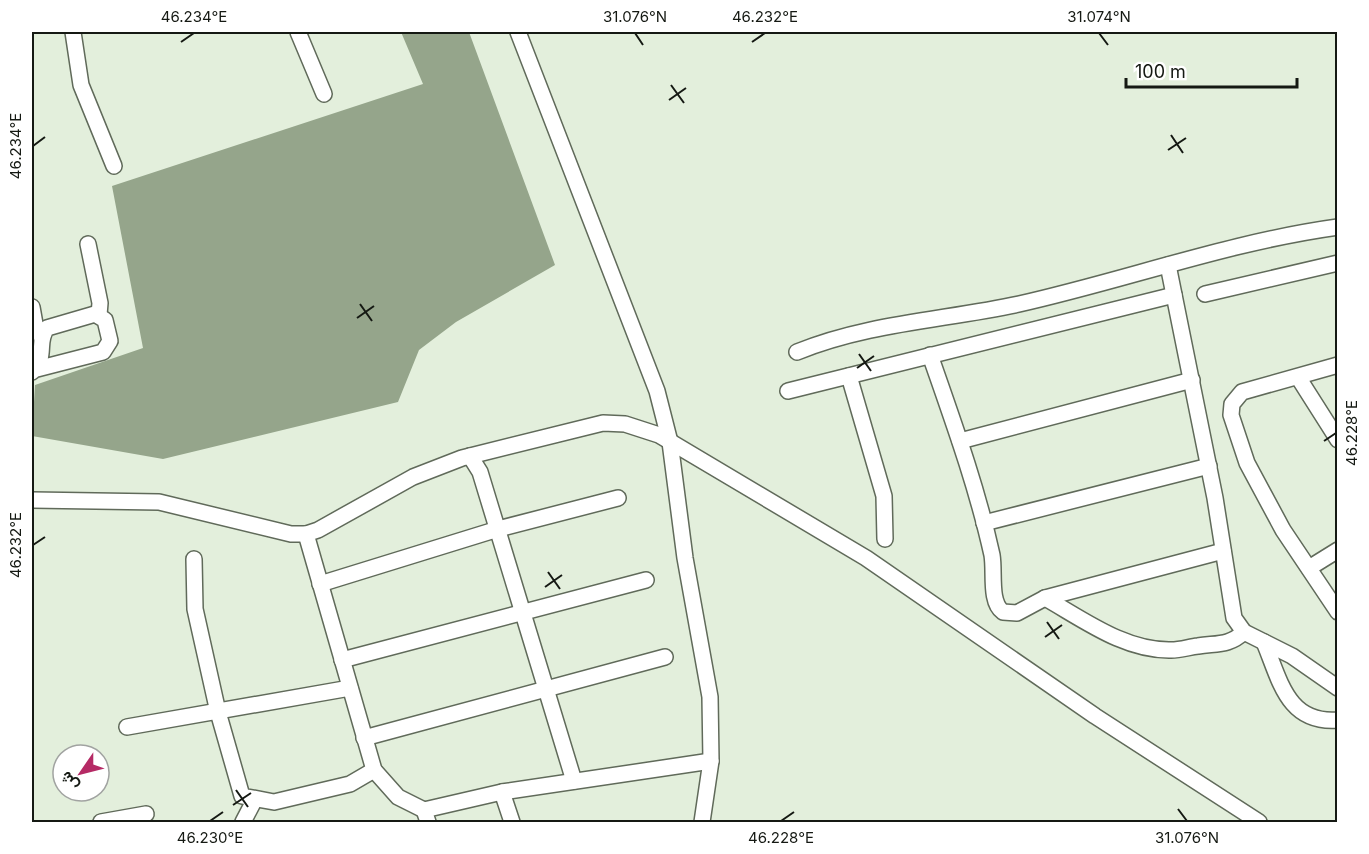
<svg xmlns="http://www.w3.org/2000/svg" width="1369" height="854" font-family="Inter,Vazirmatn,sans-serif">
  <rect width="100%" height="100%" fill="#e3efdc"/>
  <polygon fill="#95a58b" points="401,32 469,32 555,265 456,322 419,350 398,402 163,459 32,436 35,385 143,348 112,186 423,84"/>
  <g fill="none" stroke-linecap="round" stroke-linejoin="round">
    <g stroke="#606a5a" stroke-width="18">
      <g id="minor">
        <polyline points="73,32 81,85 114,166"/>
        <polyline points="298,32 324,94"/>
        <polyline points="518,32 657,391 670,442 685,558 710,697 711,761 702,822"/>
        <polyline points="88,244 100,303 99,315"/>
        <polyline points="1168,265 1215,498 1234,618 1244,632 1292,656 1338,688"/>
        <polyline points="1205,294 1338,263"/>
        <polyline points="32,307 35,324 42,338"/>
        <path d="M 797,352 C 868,323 945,320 1019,304 C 1126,280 1229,242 1338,227"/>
        <path d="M 930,355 C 953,421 977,487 992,555 C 995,572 989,602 1003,612 L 1017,613 L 1045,598 L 1223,551"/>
        <polyline points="1338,365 1242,392 1232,404 1231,415 1247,463 1283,530 1338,612"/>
        <path d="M 32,372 C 48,356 36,342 47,328 L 95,314 L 105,320 L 110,341 L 103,352 L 33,370"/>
        <polyline points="849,376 884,496 885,539"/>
        <polyline points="1298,377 1338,440"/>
        <polyline points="788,391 1174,295"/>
        <polyline points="960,441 1192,380"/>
        <polyline points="470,456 480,472 574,781"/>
        <polyline points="32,500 159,502 291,534 306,534 318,530 413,477 462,458 603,423 625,424 659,435 866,558 1095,716 1259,822"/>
        <polyline points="984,523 1209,466"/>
        <polyline points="306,534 374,770 398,797 424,810"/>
        <polyline points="194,559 195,609 218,712 242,796 274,802 350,784 374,770"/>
        <polyline points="1309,568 1338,550"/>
        <polyline points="320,584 498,529 618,498"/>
        <path d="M 1045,598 C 1084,620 1125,651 1171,650 C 1181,650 1189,647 1198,646 C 1217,643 1229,646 1244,632"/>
        <path d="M 1264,642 C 1280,680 1287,724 1338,720"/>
        <polyline points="342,660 646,580"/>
        <polyline points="127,727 350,688"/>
        <polyline points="364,738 665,657"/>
        <polyline points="502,792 512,822"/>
        <polyline points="101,822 146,814"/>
        <polyline points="243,822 255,799"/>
        <polyline points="428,822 424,810 502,792 711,761"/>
      </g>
    </g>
    <use href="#minor" stroke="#fff" stroke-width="15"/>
  </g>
  <path fill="none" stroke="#151913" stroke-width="2" d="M 635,33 L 643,45M 1099,33 L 1108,45M 181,42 L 194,33M 752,42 L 765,33M 671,85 L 684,103M 669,100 L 686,88M 1171,135 L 1183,153M 33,146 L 45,137M 1168,150 L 1186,138M 360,304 L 372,321M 357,318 L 374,306M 859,354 L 871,371M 857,368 L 874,356M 1324,441 L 1336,433M 33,545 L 45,537M 548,572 L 560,589M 545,587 L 562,575M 1047,622 L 1059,639M 1045,637 L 1062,625M 236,790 L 248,807M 233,805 L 251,793M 1178,809 L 1187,821M 210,821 L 223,812M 781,821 L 794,812"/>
  <rect width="1369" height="854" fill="none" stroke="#ffffff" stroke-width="66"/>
  <g transform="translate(81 773) rotate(235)"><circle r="28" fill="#ffffff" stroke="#a1a3a1" stroke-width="1.5"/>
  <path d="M0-4.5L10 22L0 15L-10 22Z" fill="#b52a65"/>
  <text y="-9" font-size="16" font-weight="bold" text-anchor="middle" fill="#151913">ش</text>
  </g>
  <path d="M1126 78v9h171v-9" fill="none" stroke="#151913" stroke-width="3"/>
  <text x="1135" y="78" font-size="18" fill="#151913" stroke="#ffffff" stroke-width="4.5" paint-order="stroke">100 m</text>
  <rect x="33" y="33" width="1303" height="788" fill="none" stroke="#151913" stroke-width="2"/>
  <g font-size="15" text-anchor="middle" fill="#151913">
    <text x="194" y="22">46.234°E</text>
    <text x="635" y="22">31.076°N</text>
    <text x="765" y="22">46.232°E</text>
    <text x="1099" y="22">31.074°N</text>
    <text transform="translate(16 146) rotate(-90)" y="5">46.234°E</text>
    <text transform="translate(1352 433) rotate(-90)" y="5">46.228°E</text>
    <text transform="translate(16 545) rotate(-90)" y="5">46.232°E</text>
    <text x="210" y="843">46.230°E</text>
    <text x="781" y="843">46.228°E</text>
    <text x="1187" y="843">31.076°N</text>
  </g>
</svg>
